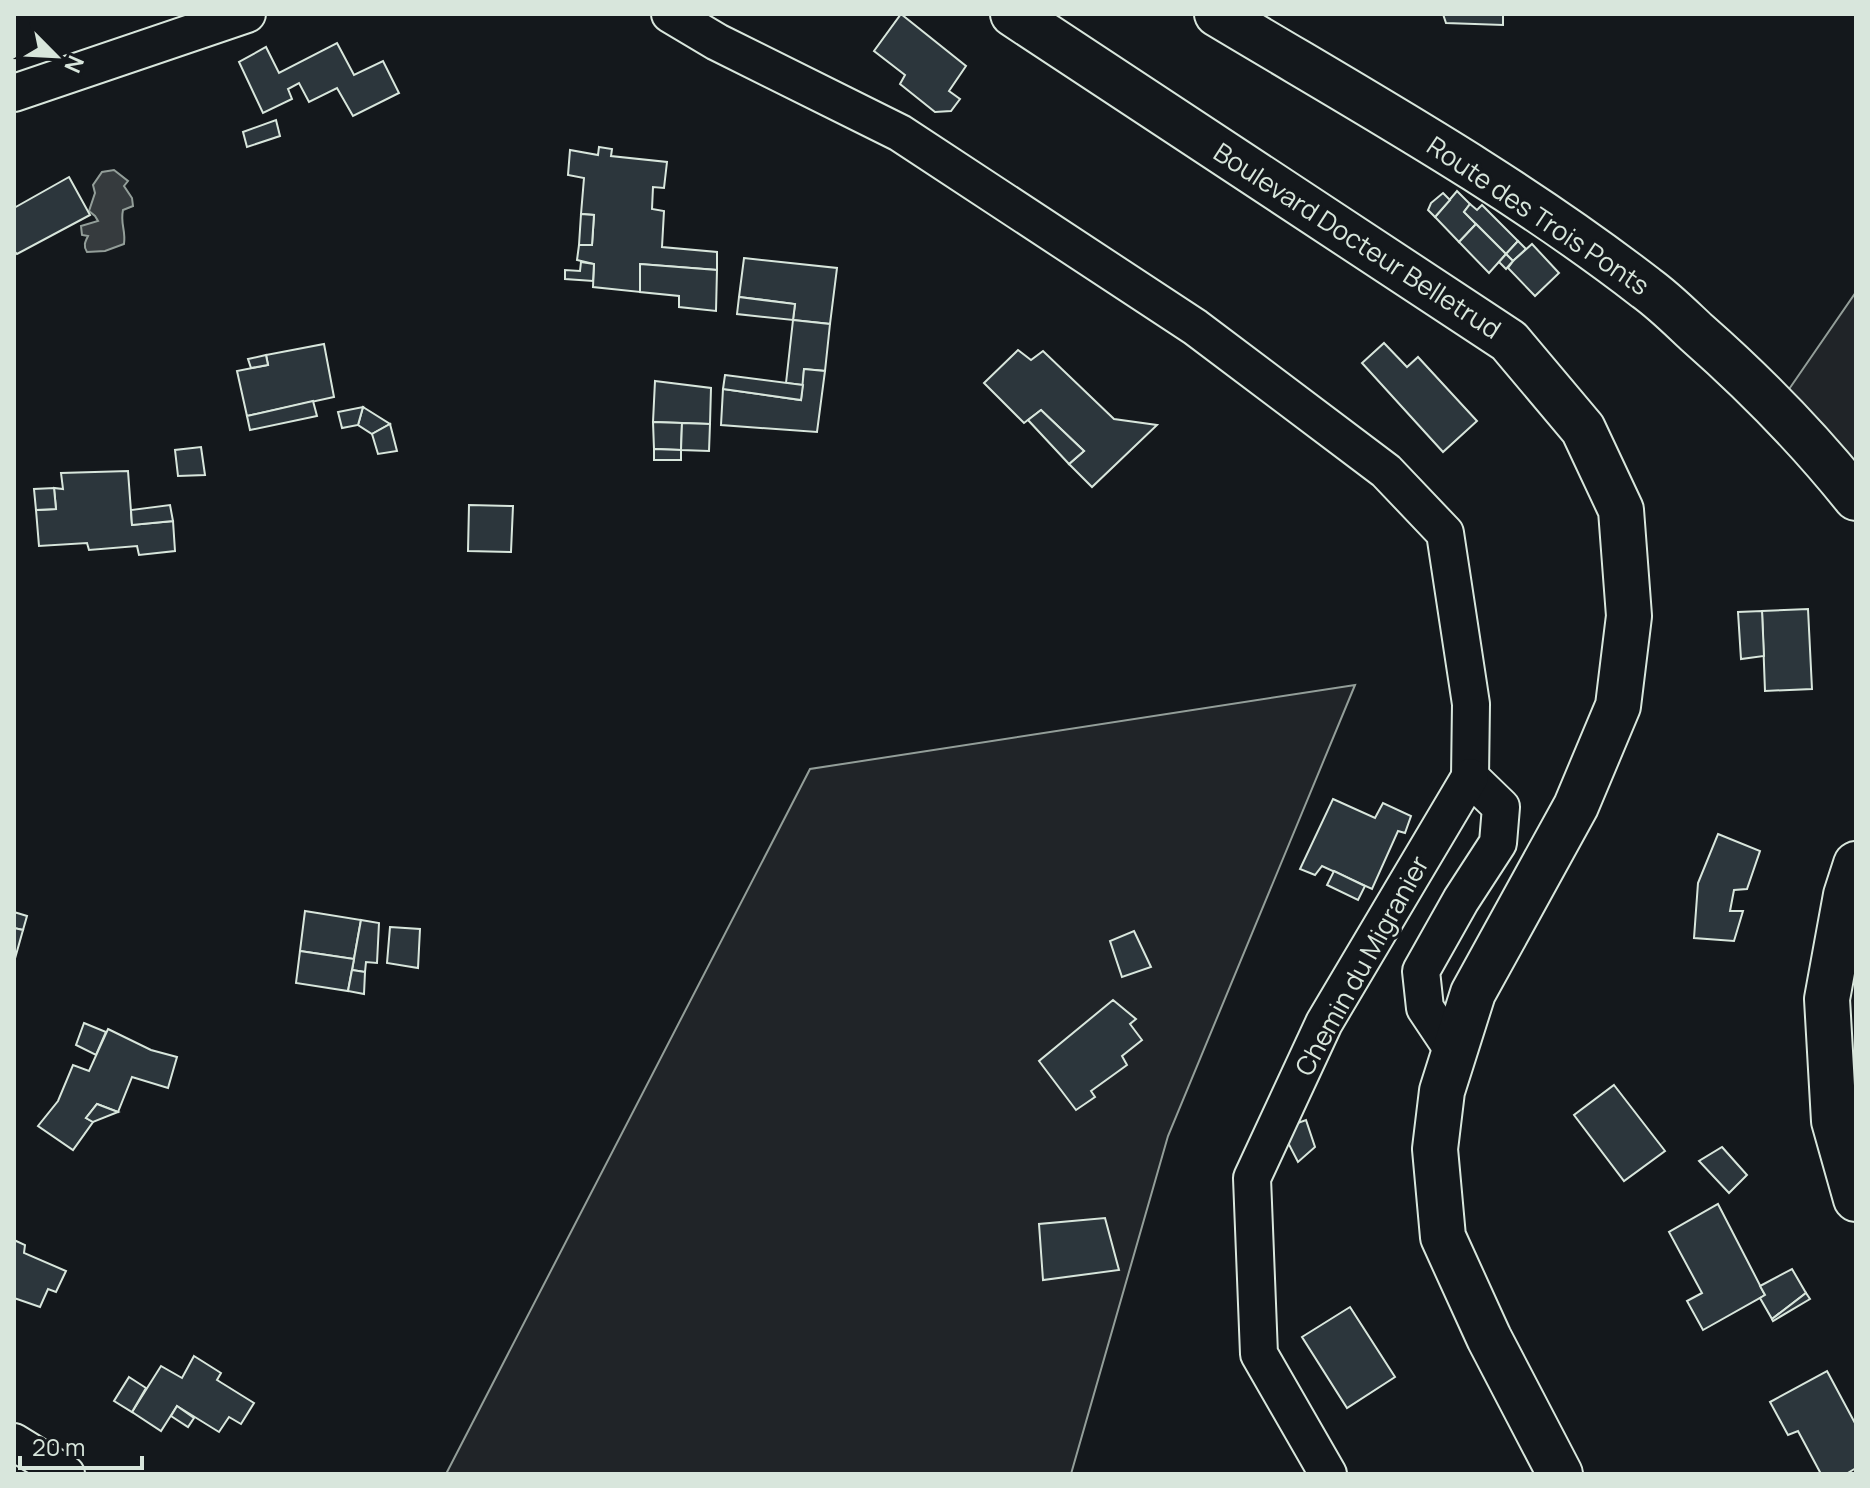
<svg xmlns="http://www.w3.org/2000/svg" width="1870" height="1488" font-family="Manrope,sans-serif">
  <rect width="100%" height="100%" fill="#14181c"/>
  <g fill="#202428" stroke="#939e99" stroke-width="2">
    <polygon points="1856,292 1856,462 1785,395"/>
    <polygon points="1355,685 1168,1136 1071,1474 446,1474 810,769"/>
  </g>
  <path fill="#363b3e" stroke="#939e99" stroke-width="2" d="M 114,170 L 128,181 L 124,186 L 132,198 L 133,206 L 123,210 C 120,224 126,230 124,244 L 105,251 L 87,252 C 83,246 85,242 88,236 L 82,235 L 81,226 L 98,221 L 95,216 L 89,211 L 95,193 L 93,185 L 102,172 Z"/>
  <g fill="#2c363c" stroke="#d8e6dc" stroke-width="2">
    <polygon points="901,14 966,66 949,91 960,99 951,111 935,112 900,84 905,75 874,51"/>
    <polygon points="1443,14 1503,14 1503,25 1446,23"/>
    <polygon points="337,43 354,75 383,61 399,93 353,116 337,88 309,102 299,83 288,89 292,99 263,113 239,62 266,47 279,73"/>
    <polygon points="276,120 280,136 247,147 243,132"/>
    <polygon points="599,147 612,149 611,156 667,162 664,188 653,187 652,209 664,211 662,247 717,252 717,270 640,264 640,292 593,287 594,264 577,260 579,245 592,245 594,215 581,214 584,178 568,175 570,150 598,155"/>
    <polygon points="69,177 90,215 17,254 14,251 14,208"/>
    <polygon points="1457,191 1470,204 1464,212 1476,224 1459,242 1435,217"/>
    <polygon points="1443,193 1450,200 1435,217 1428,210 1431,203"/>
    <polygon points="1470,204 1477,210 1482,205 1518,241 1506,254 1464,212"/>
    <polygon points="581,214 594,215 592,245 579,245"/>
    <polygon points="1476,224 1506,254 1489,273 1459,242"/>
    <polygon points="1518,241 1526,249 1513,261 1506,254"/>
    <polygon points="1532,244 1559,273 1535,296 1508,268 1513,261"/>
    <polygon points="1506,254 1513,261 1506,269 1499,262"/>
    <polygon points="744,258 837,268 830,324 793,320 795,304 739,297"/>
    <polygon points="581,262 594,264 593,281 565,279 565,270 580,271"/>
    <polygon points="640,264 717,270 716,311 679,307 679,296 640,292"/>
    <polygon points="739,297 795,304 793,320 737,314"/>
    <polygon points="793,320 830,324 825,371 804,369 803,385 786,383"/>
    <polygon points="1384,343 1407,367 1418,357 1477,421 1443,452 1362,363"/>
    <polygon points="324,344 334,397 247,416 237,371 268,365 266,355"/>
    <polygon points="1018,350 1031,360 1043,351 1114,419 1157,425 1092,487 1069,464 1084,451 1041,410 1024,423 984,383"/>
    <polygon points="266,355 268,365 251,368 248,359"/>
    <polygon points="804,369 825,371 817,432 721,425 723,389 801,400"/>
    <polygon points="725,375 803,385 801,400 723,389"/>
    <polygon points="655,381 711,388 710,424 653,422"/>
    <polygon points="313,401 317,416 250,430 247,416"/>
    <polygon points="363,407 390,424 372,434 358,425"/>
    <polygon points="363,407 358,425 342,428 338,412"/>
    <polygon points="1041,410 1084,451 1069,464 1028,420"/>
    <polygon points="653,422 682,423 681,450 654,449"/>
    <polygon points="682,423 710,424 709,451 681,450"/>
    <polygon points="390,424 397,451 378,454 372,434"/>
    <polygon points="201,447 205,475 178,476 175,450"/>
    <polygon points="654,449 681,450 681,460 654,460"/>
    <polygon points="128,471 132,525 173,521 175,551 139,555 137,546 89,550 87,543 39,546 36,510 56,509 54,488 63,489 61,473"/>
    <polygon points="54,488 56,509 36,510 34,489"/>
    <polygon points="170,505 173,521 132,525 131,510"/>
    <polygon points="469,505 513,506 511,552 468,551"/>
    <polygon points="1808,609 1812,689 1765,691 1762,611"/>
    <polygon points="1762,611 1764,656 1741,659 1738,612"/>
    <polygon points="1333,799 1375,818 1383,803 1411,816 1405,833 1398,831 1372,889 1322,866 1315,875 1300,869"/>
    <polygon points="1718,834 1760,851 1747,889 1734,890 1730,911 1743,911 1734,941 1694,938 1698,883"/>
    <polygon points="1334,871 1365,886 1358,900 1327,885"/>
    <polygon points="305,911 361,920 354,959 300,951"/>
    <polygon points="14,912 27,916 23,930 14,928"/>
    <polygon points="361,920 379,923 377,963 366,962 365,972 352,970"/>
    <polygon points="390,927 420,929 418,968 387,963"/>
    <polygon points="14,928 23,930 14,962"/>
    <polygon points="1134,931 1151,967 1122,977 1110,941"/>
    <polygon points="300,951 354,959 348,991 296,983"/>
    <polygon points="352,970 365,972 364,994 348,991"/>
    <polygon points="1113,1000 1136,1019 1130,1024 1142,1040 1122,1056 1127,1065 1091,1091 1095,1097 1076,1110 1039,1061"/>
    <polygon points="84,1023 106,1032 96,1055 76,1045"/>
    <polygon points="108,1029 151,1050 177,1057 168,1088 132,1077 118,1112 97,1104 86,1118 93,1122 73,1150 38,1126 58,1101 73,1065 89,1071"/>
    <polygon points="1614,1085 1665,1151 1624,1181 1574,1115"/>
    <polygon points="97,1104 118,1112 93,1122 86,1118"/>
    <polygon points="1306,1120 1315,1147 1298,1162 1281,1129"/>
    <polygon points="1722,1147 1747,1175 1729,1193 1699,1161"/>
    <polygon points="1718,1204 1765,1295 1703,1330 1687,1301 1702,1293 1669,1232"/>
    <polygon points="1105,1218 1119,1270 1043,1280 1039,1224"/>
    <polygon points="14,1240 25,1245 24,1253 66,1271 56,1292 48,1289 40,1307 14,1298"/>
    <polygon points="1792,1269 1806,1293 1772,1319 1760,1298 1765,1295 1760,1286"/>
    <polygon points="1806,1293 1810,1299 1773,1321 1772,1319"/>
    <polygon points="1350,1307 1395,1377 1347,1408 1302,1337"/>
    <polygon points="194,1356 221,1373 217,1380 254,1403 241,1424 229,1417 219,1432 177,1406 161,1431 132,1412 161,1366 182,1378"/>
    <polygon points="1827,1371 1856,1425 1856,1468 1846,1474 1821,1474 1798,1431 1788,1435 1770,1402"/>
    <polygon points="129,1377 146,1388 132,1412 114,1401"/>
    <polygon points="177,1406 194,1418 188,1427 171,1416"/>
  </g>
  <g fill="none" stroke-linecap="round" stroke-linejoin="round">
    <g stroke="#d8e6dc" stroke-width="40">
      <g id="street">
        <polyline points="670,14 717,42 900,133 1195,327 1386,471 1445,533 1471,704 1470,777 1501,807 1498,843 1461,900 1421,971 1425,1008 1455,1053"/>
        <polyline points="14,93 247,14"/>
        <polyline points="14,1442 66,1474"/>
        <polyline points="1328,1474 1259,1354 1252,1178 1324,1023 1470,777"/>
      </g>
    </g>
    <g stroke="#d8e6dc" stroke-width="48">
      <g id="secondary">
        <polyline points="1013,14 1509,341 1583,429 1621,510 1629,616 1618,706 1576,806 1473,993 1442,1091 1435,1149 1443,1237 1489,1338 1560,1474"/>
        <path d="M 1217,14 C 1362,101 1512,184 1646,288 C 1664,301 1680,317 1696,332 C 1754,383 1808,438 1856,498"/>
        <polyline points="1856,864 1846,895 1827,999 1834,1121 1856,1199"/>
      </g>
    </g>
    <use href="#street" stroke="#14181c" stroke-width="36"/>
    <use href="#secondary" stroke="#14181c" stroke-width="44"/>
  </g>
  <g text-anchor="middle" stroke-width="6" stroke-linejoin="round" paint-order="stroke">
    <g font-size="26" fill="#d8e6dc" stroke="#14181c">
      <text transform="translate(1538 216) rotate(34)" y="9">Route des Trois Ponts</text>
      <text transform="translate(1357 241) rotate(33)" y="9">Boulevard Docteur Belletrud</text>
      <text transform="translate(1362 966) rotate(-61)" y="9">Chemin du Migranier</text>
    </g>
  </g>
  <rect width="1870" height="1488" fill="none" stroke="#d8e6dc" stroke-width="32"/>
  <g transform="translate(56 56) rotate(114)" stroke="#14181c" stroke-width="6" paint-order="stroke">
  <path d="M0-6L14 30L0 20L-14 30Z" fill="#d8e6dc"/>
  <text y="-12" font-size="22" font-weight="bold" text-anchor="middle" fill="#d8e6dc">N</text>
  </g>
  <path d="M20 1456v12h122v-12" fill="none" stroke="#d8e6dc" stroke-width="4"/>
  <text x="32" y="1456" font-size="24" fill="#d8e6dc" stroke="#14181c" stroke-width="6" paint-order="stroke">20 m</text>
</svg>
